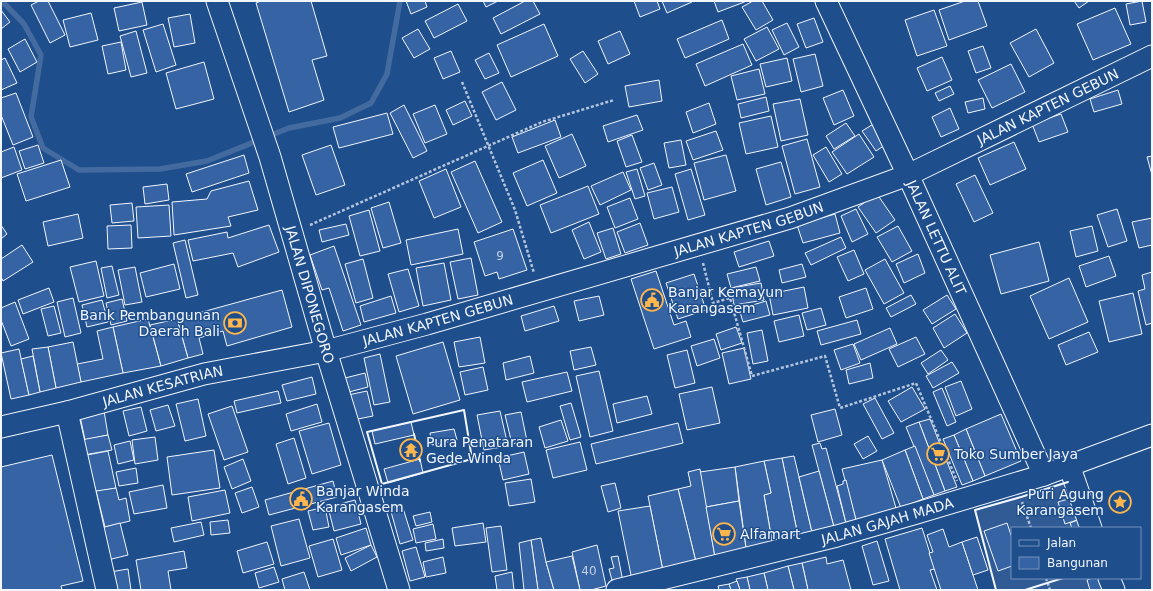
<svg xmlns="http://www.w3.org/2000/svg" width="1153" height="591" font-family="'DejaVu Sans',sans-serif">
  <rect width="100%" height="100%" fill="#1f4e8c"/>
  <polygon fill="#305b95" stroke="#a8bbd7" points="1069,481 1086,528 1012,528 1012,578 1105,578 1109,590 996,590 975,510 1021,497"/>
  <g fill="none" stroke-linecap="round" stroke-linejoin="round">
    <polyline stroke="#446ba0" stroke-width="5.5" points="2,1 24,24 41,55 31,117 43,148 79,170 160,169 207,161 289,128 340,118 371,103 387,74 400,1"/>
  </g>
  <g fill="#3563a3" stroke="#f2f6ff">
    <polygon points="39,1 48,1 65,35 50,43 31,5"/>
    <polygon points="261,1 311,1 327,56 312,60 324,100 289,112 256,3"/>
    <polygon points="406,1 425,1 427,7 411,14"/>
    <polygon points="483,1 498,1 486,7"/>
    <polygon points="525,1 533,1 540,14 501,34 493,18"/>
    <polygon points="634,1 657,1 660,9 640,17"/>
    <polygon points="662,1 692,1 692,2 667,13"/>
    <polygon points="714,1 747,1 718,12"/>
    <polygon points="753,1 762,1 773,20 756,30 742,7"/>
    <polygon points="965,1 978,1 987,26 949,40 939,10"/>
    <polygon points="1074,1 1089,1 1079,8"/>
    <polygon points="1142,1 1146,22 1130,25 1126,4"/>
    <polygon points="142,2 147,25 119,31 114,8"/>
    <polygon points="458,4 467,21 434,38 425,21"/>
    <polygon points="1115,8 1131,44 1093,60 1077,24"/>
    <polygon points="1,10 10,22 1,29"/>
    <polygon points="934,10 947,46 917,56 905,20"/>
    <polygon points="91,13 98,40 70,47 63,20"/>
    <polygon points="190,14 195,43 174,47 168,18"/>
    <polygon points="814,18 823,42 806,48 797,24"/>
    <polygon points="722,20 729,39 685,58 677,39"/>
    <polygon points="787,23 799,47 784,55 772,30"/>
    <polygon points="163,24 176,65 156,72 143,30"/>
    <polygon points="544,24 558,56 511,77 497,45"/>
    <polygon points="767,27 779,49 756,61 744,39"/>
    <polygon points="418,29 430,49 414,58 402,38"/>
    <polygon points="1036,29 1054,63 1029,77 1010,43"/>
    <polygon points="136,31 147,73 131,77 120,36"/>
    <polygon points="620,31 630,54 608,64 598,41"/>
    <polygon points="25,39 37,62 20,72 8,49"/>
    <polygon points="121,42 126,70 108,74 102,46"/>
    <polygon points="743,44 752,65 705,86 696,64"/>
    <polygon points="983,46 991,68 976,73 968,51"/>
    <polygon points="451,51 460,72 443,79 434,58"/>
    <polygon points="583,51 598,74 585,83 570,59"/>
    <polygon points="489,53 499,73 485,79 475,60"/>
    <polygon points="815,54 823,86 801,92 793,59"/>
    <polygon points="942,57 952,80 927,91 917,68"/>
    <polygon points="5,58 17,83 1,90 1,60"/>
    <polygon points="787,58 792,81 766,87 760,64"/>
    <polygon points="204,62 214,99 176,109 166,73"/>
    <polygon points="1011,64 1025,92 992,108 978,80"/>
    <polygon points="759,69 765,94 737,100 731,76"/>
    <polygon points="659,80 662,101 629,107 625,86"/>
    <polygon points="502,82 516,110 496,120 482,92"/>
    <polygon points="950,86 954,94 939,101 935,93"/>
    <polygon points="843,90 854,116 834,125 823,98"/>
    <polygon points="1118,90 1122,104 1094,112 1090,99"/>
    <polygon points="16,93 33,137 13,145 1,115 1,98"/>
    <polygon points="766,97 769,111 741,118 738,104"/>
    <polygon points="983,98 985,109 968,113 965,102"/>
    <polygon points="800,99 808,135 781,141 773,104"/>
    <polygon points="465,101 472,116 453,125 446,110"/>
    <polygon points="709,103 716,124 693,133 686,112"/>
    <polygon points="404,105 427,151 413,158 390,113"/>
    <polygon points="435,105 447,134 425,143 413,114"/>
    <polygon points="950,108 959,129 941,137 932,117"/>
    <polygon points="387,113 393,134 339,148 333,127"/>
    <polygon points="1061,114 1068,132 1039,142 1032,124"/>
    <polygon points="637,115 643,130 608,142 603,126"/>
    <polygon points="771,116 778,147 746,154 739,123"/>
    <polygon points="555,120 561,137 518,153 512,137"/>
    <polygon points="846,123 855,136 834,149 826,136"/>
    <polygon points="875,123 888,143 876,151 862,131"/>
    <polygon points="716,131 723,150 693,160 686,141"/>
    <polygon points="572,134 586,166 559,178 545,146"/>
    <polygon points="859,134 874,157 847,174 832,152"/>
    <polygon points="632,135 642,162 626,167 617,141"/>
    <polygon points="807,139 820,187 795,194 782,146"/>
    <polygon points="681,140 686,165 669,168 664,143"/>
    <polygon points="1014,142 1026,169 990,185 978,158"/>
    <polygon points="38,145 44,163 25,169 19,151"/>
    <polygon points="331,145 345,185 316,195 302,155"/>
    <polygon points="14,147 22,170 1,178 1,152"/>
    <polygon points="826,147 842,174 829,182 813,155"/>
    <polygon points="244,155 249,173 192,192 186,174"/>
    <polygon points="726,155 736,191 704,200 694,163"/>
    <polygon points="1152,156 1152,175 1147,157"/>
    <polygon points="61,160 70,187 26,201 17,174"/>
    <polygon points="543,160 557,193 527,206 513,173"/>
    <polygon points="475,161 502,222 478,233 451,172"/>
    <polygon points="781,162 791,197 766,205 756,169"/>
    <polygon points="654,163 662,185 648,190 640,168"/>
    <polygon points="446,169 461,207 434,218 419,181"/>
    <polygon points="637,169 645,196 635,199 626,172"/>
    <polygon points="691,169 705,215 688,220 675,174"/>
    <polygon points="623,172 631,190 600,205 591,186"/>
    <polygon points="975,175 993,213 974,222 956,184"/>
    <polygon points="249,181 258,210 228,217 231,226 174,235 172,202 207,199 211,191"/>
    <polygon points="167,184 169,200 145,204 143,187"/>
    <polygon points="588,186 599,214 551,233 540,205"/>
    <polygon points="672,187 679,212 654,219 647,193"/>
    <polygon points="877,194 895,220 876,233 858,207"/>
    <polygon points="630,198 638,219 615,228 607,207"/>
    <polygon points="389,202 401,243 383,248 371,208"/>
    <polygon points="132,203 134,221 112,223 110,205"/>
    <polygon points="169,205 171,236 138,238 136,207"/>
    <polygon points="856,209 868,234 852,242 841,216"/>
    <polygon points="1117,209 1127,241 1108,247 1097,215"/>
    <polygon points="369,210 380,251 360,256 349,216"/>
    <polygon points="78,214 83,238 48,246 43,222"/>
    <polygon points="835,214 840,233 803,243 797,225"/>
    <polygon points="1152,218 1152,245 1139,248 1132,222"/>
    <polygon points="589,222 601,252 584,259 572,230"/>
    <polygon points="640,223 648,245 625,253 617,232"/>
    <polygon points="346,224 349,235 322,242 319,230"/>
    <polygon points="1,225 7,234 1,239"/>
    <polygon points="131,225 132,248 108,249 107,226"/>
    <polygon points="269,225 279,252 238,267 233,253 193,261 188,240 227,232 228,238"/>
    <polygon points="898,226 912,251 892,262 877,237"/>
    <polygon points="1092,226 1098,251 1076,257 1070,231"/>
    <polygon points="613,228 621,254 606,259 597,233"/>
    <polygon points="458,229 463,254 411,265 406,240"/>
    <polygon points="513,229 527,270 499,279 497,272 485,276 474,242"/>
    <polygon points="841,237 846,248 811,265 805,253"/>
    <polygon points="185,240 198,295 186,298 173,243"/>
    <polygon points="769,241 774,256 739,267 734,252"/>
    <polygon points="1039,242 1049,281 1001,294 990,255"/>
    <polygon points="22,245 33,262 3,281 1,277 1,259"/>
    <polygon points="334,246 361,325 343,331 329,288 322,290 310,255"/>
    <polygon points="854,250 864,274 848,281 837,257"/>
    <polygon points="918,254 925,273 904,283 896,264"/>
    <polygon points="1109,256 1116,276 1086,287 1079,266"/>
    <polygon points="471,258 478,295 458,299 450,262"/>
    <polygon points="363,259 373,298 356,303 345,264"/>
    <polygon points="885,259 904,293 884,304 865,270"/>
    <polygon points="96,261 104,296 79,302 70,267"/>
    <polygon points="444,263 451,300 423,306 416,268"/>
    <polygon points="174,264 180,289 146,297 140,273"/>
    <polygon points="802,264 806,277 782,283 779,270"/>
    <polygon points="112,266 119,295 107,298 101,268"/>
    <polygon points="135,267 142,302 125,305 118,270"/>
    <polygon points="756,267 760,281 731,288 727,274"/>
    <polygon points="408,269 419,306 399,312 388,274"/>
    <polygon points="656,271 674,325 686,321 691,337 654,349 631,279"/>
    <polygon points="1152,272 1152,323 1146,325 1138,291 1145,289 1142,275"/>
    <polygon points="694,274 706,310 678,319 666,283"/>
    <polygon points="1069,278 1088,322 1049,339 1030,296"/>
    <polygon points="761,283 764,300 734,305 731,288"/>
    <polygon points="804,287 808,308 773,315 769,294"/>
    <polygon points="49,288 54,302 23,314 18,300"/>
    <polygon points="866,288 873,309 846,318 839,297"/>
    <polygon points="282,290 292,327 227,346 223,331 199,338 203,354 188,358 177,319"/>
    <polygon points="1133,293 1142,334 1109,342 1099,301"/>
    <polygon points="911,295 916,304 891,317 886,308"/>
    <polygon points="947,295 956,309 932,324 923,310"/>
    <polygon points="391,296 396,313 364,322 360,306"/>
    <polygon points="599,296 604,315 579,321 574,301"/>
    <polygon points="73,298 81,333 65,337 57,302"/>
    <polygon points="122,299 127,321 111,325 106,303"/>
    <polygon points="102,300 108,322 87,327 82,305"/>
    <polygon points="766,301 770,315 743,322 739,309"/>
    <polygon points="15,302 29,339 11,346 1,320 1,308"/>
    <polygon points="54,306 61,333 48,336 41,309"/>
    <polygon points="554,306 559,321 525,331 521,316"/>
    <polygon points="821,308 826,325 807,330 802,313"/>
    <polygon points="955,314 967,333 944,348 933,328"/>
    <polygon points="799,315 804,336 779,342 774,321"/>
    <polygon points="148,319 161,366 123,373 113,327"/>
    <polygon points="177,319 188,358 161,366 150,325"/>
    <polygon points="857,320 861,334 821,345 817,331"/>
    <polygon points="113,327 123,373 81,382 77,364 103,359 97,331"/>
    <polygon points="736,327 742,343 721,350 716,334"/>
    <polygon points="890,328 897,344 861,360 854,344"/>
    <polygon points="762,330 768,361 753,364 747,333"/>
    <polygon points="1089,332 1098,352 1066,365 1058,345"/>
    <polygon points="480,337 485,363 459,367 454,342"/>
    <polygon points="916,337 925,354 898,367 889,349"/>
    <polygon points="714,339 720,358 697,366 691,346"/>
    <polygon points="73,342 81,382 56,388 48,347"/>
    <polygon points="443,342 460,400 413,414 396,356"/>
    <polygon points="853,344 860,363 841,370 834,350"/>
    <polygon points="48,347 56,388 40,392 32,349"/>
    <polygon points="591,347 596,365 574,370 570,351"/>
    <polygon points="744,348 751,379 729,384 722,353"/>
    <polygon points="19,349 29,395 11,399 1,353"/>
    <polygon points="687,350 695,383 675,388 667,355"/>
    <polygon points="941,350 948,360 928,374 921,363"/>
    <polygon points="380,354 390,402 374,405 364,358"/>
    <polygon points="33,356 40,392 29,395 21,359"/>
    <polygon points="530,356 534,373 506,380 503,363"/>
    <polygon points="952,362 959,373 933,388 926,376"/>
    <polygon points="870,363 873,378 849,384 846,370"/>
    <polygon points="483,367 488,390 465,395 460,372"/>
    <polygon points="599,371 613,431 590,437 576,376"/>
    <polygon points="567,372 572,391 527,402 522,382"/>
    <polygon points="365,373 368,387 349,392 345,378"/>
    <polygon points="312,377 316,394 287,401 282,385"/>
    <polygon points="961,381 972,409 956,416 945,387"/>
    <polygon points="712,387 720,423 687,430 679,394"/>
    <polygon points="912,387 925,409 901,422 888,401"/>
    <polygon points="942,388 956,422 947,426 933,392"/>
    <polygon points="278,391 281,403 237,413 234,401"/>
    <polygon points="367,391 373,416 353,420 348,395"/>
    <polygon points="647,396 652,414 617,423 613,404"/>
    <polygon points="875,398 894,433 882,439 863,404"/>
    <polygon points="198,399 206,436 185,441 176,404"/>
    <polygon points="571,403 581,437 570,440 560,406"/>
    <polygon points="317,404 322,422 291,431 286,414"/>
    <polygon points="168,405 175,426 156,431 150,410"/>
    <polygon points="232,406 248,452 224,460 208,414"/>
    <polygon points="141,407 147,431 129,436 123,411"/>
    <polygon points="835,409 842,435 818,442 811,415"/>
    <polygon points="104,411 108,435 85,440 80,416"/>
    <polygon points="500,411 508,446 484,450 477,415"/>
    <polygon points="521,412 527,441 512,444 505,415"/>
    <polygon points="1001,414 1021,461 985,476 966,429"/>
    <polygon points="930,419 957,487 945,491 919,422"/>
    <polygon points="561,420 568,441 545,448 539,427"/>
    <polygon points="411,422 414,435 375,444 372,431"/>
    <polygon points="919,422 945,491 934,495 906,427"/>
    <polygon points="329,423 341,465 312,474 299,431"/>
    <polygon points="678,423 683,443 596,464 591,444"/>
    <polygon points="454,429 457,440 432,445 430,433"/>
    <polygon points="966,429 985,476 973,481 954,435"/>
    <polygon points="108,435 112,450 84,455 81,440"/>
    <polygon points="954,435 973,481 962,485 943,439"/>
    <polygon points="868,436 877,451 863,459 854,444"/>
    <polygon points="155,437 158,460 135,464 132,440"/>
    <polygon points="294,438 306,478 288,484 276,444"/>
    <polygon points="130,441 134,460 118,464 114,445"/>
    <polygon points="580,442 587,470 553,478 546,450"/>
    <polygon points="820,443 822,449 826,448 846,523 834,527 812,445"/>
    <polygon points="915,446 934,495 923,499 905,450"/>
    <polygon points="214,450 220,488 172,495 167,457"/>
    <polygon points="905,450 923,499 901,508 882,460"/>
    <polygon points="108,451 116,488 96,492 87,455"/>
    <polygon points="524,452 529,474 503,480 498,458"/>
    <polygon points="52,455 83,581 61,586 62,590 1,590 1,467"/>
    <polygon points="794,456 812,532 798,536 782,458"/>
    <polygon points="782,458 798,536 772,541 764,495 771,493 764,461"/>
    <polygon points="243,459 251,481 232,489 224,467"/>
    <polygon points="420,459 423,473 388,483 384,469"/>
    <polygon points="882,460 896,508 856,520 842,469"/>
    <polygon points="764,461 771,493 764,495 772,541 746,548 735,467"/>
    <polygon points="735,467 739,501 706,507 700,472"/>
    <polygon points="136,468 138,483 119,486 116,472"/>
    <polygon points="700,469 715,557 696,562 678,489 691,486 688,472"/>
    <polygon points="819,471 834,527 812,532 799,477"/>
    <polygon points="531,479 535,502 509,506 505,483"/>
    <polygon points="846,480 856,520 846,523 837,486 843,484 843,481"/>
    <polygon points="333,481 337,497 269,515 265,500"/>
    <polygon points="615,483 621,508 608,512 601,486"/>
    <polygon points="163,485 167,508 134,514 129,492"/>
    <polygon points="252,487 259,507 242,513 235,493"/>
    <polygon points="116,488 119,500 126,498 130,521 105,527 96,491"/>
    <polygon points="678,489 696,562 663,571 648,496"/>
    <polygon points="225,490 230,513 192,521 188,497"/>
    <polygon points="1075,497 1083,518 1065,524 1058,502"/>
    <polygon points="355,500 361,524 334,531 328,507"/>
    <polygon points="739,501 746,548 715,557 706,507"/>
    <polygon points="402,505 413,540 400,544 390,508"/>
    <polygon points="650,506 663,571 632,580 618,511"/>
    <polygon points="325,507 329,527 313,530 308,511"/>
    <polygon points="430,512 432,522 416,526 413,516"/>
    <polygon points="1083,518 1086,528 1072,528 1070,523"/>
    <polygon points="299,519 310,558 281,566 271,526"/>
    <polygon points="228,520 230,533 211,535 210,522"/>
    <polygon points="201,522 204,535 174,542 171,528"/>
    <polygon points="120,523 128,555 108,560 101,528"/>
    <polygon points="483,523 486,542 455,546 452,528"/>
    <polygon points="1007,523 1012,538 1012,566 998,571 984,531"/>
    <polygon points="433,524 436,539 416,543 413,529"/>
    <polygon points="501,526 507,570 492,572 486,528"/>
    <polygon points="366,528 371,545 341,555 336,538"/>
    <polygon points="922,528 935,569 930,570 937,590 900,590 885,539"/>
    <polygon points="943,529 949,547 962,542 978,590 941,590 929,553 933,552 927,535"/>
    <polygon points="977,537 988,570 973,575 962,542"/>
    <polygon points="541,538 546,562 554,590 538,590 531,540"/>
    <polygon points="333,539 342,570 318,577 309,546"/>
    <polygon points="443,539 444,548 426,551 425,543"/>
    <polygon points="531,540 538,590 524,590 519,543"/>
    <polygon points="877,541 889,581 873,585 862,546"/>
    <polygon points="267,542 274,564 243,573 237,551"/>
    <polygon points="371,545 377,557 351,571 345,558"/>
    <polygon points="597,545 606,586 591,590 580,590 572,552"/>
    <polygon points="416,547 425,577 410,581 402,551"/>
    <polygon points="184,551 187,568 168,571 171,590 141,590 136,560"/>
    <polygon points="572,556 580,590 554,590 546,562"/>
    <polygon points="618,556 623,582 613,584 609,569 614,568 611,557"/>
    <polygon points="443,557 446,573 426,577 423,562"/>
    <polygon points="826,557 827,564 843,560 851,590 808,590 802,563"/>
    <polygon points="802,563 808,590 794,590 788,566"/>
    <polygon points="788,566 794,590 768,590 764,573"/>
    <polygon points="274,567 279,582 259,588 255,573"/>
    <polygon points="128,569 131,590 113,590 110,572"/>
    <polygon points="304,572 310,590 285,590 282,579"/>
    <polygon points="512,572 514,590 497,590 495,576"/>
    <polygon points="764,573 768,590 750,590 747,577"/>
    <polygon points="747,577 750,590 740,590 736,579"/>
    <polygon points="1092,578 1105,578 1109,590 1090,590 1087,580"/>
    <polygon points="737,581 740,590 731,590 729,584"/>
    <polygon points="729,584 731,590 719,590 718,586"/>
  </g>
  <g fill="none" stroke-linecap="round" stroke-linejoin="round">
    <g stroke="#f2f6ff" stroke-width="23">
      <g id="minor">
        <path id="s1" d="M 217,1 L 270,157 L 326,351 L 399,590"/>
        <path id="s2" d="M 826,1 L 908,175 L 1044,475"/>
        <polyline points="67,412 107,590"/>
        <path id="s3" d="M 1,427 L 67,412 L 204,374 L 326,351 L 427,324 L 790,218 L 908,175 L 1152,56"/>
        <polyline points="1069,465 1091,528"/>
        <polyline points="1109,578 1114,590"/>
        <path id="s4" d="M 617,590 L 837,536 L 917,513 L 1044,475 L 1152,435"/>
      </g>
    </g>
    <g stroke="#b3c4dc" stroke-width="2.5" stroke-dasharray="3 2" stroke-linecap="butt">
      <polyline points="462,82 515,210 534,273"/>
      <polyline points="310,225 542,122 614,100"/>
      <polyline points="703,263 713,303 730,298 752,376 825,356 840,408 916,383 957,481"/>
      <polyline points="1022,502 1031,528"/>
      <polyline points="1046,578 1050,590"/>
    </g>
    <use href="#minor" stroke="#1f4e8c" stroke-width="21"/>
    <g stroke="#f2f6ff" stroke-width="2">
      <polygon points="464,410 472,459 382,484 367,432"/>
      <polyline points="414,434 420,461"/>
      <polyline points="996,590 975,510 1021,497 1068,482"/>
      <polyline points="1025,590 1063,578"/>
    </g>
  </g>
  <defs>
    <g id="civic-ring" transform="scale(1.15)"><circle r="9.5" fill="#1f4e8c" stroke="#ffb74d" stroke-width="1.5"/><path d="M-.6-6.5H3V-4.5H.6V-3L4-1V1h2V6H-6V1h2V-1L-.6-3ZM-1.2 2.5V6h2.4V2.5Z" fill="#ffb74d"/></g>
    <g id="bank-ring" transform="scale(1.15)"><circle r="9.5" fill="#1f4e8c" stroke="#ffb74d" stroke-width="1.5"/><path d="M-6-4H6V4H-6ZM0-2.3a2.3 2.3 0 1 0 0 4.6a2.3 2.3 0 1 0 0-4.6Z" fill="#ffb74d"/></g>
    <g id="temple-ring" transform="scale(1.15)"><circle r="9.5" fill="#1f4e8c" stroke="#ffb74d" stroke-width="1.5"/><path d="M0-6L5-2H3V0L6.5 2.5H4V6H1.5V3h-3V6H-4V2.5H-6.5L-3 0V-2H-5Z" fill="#ffb74d"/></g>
    <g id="supermarket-ring" transform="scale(1.15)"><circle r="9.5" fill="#1f4e8c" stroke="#ffb74d" stroke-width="1.5"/><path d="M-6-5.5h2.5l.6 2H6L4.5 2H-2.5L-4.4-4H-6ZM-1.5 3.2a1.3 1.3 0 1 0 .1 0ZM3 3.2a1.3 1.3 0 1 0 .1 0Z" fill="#ffb74d"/></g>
    <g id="sight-ring" transform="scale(1.15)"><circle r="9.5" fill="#1f4e8c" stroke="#ffb74d" stroke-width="1.5"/><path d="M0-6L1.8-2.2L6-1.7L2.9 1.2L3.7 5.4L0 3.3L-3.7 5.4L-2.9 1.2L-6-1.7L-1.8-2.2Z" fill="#ffb74d"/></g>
  </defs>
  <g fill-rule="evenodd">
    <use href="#civic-ring" x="652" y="300"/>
    <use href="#bank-ring" x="235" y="323"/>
    <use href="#temple-ring" x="411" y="450"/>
    <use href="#supermarket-ring" x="938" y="454"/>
    <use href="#civic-ring" x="301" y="499"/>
    <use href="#sight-ring" x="1120" y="502"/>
    <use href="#supermarket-ring" x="724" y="534"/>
  </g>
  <g text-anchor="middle" stroke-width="3" stroke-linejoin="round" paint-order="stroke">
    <g font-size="12" fill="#c3d1e8">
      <text x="500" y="260">9</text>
      <text x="589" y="575">40</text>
    </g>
    <g font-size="14" fill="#f2f6ff" stroke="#1f4e8c">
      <text dy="5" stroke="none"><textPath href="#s3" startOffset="1098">JALAN KAPTEN GEBUN</textPath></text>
      <text dy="5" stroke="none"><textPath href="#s3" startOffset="774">JALAN KAPTEN GEBUN</textPath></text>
      <text dy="5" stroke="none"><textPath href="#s2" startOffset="261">JALAN LETTU ALIT</textPath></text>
      <text dy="5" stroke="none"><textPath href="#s1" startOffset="308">JALAN DIPONEGORO</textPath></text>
      <text dy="5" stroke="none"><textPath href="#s3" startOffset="450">JALAN KAPTEN GEBUN</textPath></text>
      <text dy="5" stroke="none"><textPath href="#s3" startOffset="167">JALAN KESATRIAN</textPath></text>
      <text dy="5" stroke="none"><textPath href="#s4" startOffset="279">JALAN GAJAH MADA</textPath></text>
    </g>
    <g font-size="14" fill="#f2f6ff" stroke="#1f4e8c" text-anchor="start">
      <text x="668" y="297">Banjar Kemayun<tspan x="668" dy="16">Karangasem</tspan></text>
      <text x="220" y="320" text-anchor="end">Bank Pembangunan<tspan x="220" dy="16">Daerah Bali</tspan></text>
      <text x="426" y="447">Pura Penataran<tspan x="426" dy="16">Gede Winda</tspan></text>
      <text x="954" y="459">Toko Sumber Jaya</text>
      <text x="316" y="496">Banjar Winda<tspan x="316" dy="16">Karangasem</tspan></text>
      <text x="1104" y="499" text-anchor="end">Puri Agung<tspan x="1104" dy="16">Karangasem</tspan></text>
      <text x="740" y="539">Alfamart</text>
    </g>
  </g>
  <rect width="1153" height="591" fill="none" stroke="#f2f6ff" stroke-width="4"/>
  <rect x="1011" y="527" width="130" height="52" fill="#1f4e8c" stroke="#7391ba"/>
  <rect x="1019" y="540" width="20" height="6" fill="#1f4e8c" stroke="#7391ba"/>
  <text x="1047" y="547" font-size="12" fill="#f2f6ff">Jalan</text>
  <rect x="1019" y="557" width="20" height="12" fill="#3563a3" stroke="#7391ba"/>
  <text x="1047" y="567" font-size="12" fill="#f2f6ff">Bangunan</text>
</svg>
